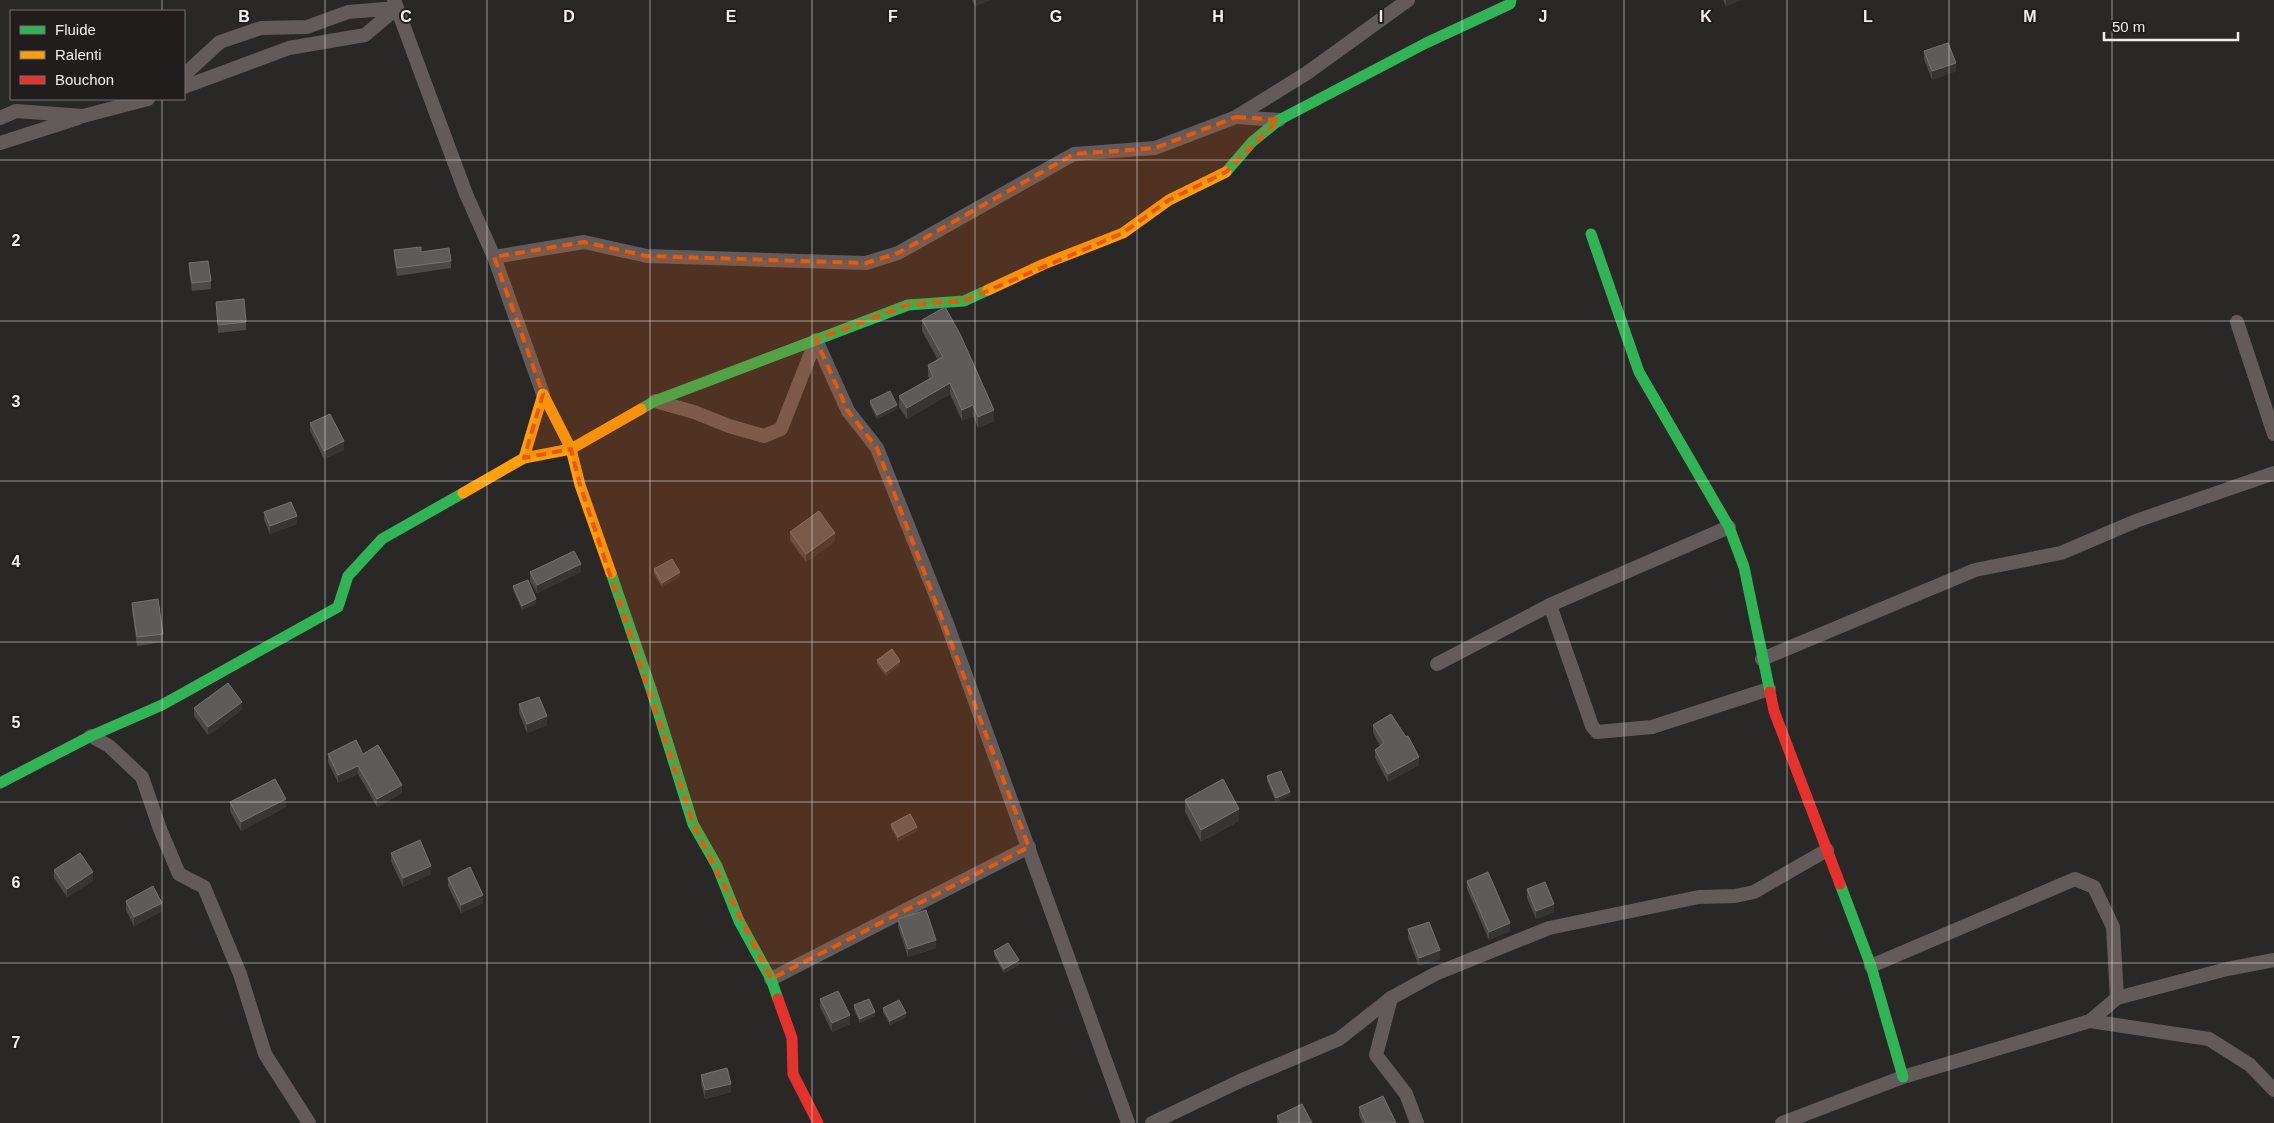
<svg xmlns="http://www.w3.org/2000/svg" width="2274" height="1123" font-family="Helvetica,sans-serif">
  <rect width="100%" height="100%" fill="#2a2827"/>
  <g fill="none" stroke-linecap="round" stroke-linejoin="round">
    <g stroke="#635a5a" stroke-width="14">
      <polyline points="394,0 466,194 494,257 543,394"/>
      <polyline points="184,75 220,42 261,28 307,27 348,12 397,8 365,35 289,48 184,87"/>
      <polyline points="1236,117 1279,120"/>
      <polyline points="0,118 16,111 83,116 148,99"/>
      <polyline points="0,143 78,118"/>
      <polyline points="494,257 584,242 647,256 866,263 898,253 1074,154 1155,148 1236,117 1307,73 1408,0"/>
      <polyline points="2237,322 2274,434"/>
      <polyline points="816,340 848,411 877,448 946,621 1128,1123"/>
      <polyline points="655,401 694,412 729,426 764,436 781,429 816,340"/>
      <polyline points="1550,605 1592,726 1597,732 1652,727 1769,689"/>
      <polyline points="1762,659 1975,570 2061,553 2136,521 2274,473"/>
      <polyline points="1437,664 1550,605 1729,527"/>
      <polyline points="91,736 109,746 142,777 160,829 179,874 204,887 240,974 265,1054 309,1123"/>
      <polyline points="1871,966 2075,879 2094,887 2113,927 2117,998"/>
      <polyline points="771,979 1029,847"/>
      <polyline points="1391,998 1376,1055 1406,1094 1417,1123"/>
      <polyline points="2090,1021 2209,1039 2250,1065 2274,1090"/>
      <polyline points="1152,1123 1240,1081 1339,1039 1391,998 1435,974 1549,928 1699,897 1735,896 1754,892 1827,850"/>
      <polyline points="1782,1123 1903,1077 2090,1021 2117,998 2227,969 2274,960"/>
    </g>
    <g stroke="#30b455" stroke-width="11">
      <polyline points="1226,172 1252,142 1279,120 1426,43 1510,4 1511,0"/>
      <polyline points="1591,234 1639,372 1729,527 1744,567 1770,692"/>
      <polyline points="641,409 655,401 908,305 964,301 988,290"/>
      <polyline points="611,573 651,689 693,824 717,866 739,921 771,979 778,999"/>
      <polyline points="0,783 91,736 162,705 338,607 348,576 382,539 463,493"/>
      <polyline points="1840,884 1871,966 1903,1077"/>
    </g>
    <g stroke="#ff9f0a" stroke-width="11">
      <polyline points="988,290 1044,264 1123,233 1169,200 1226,172"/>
      <polyline points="524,458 543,394 571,449 580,485 611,573"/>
      <polyline points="463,493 524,458 571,449 641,409"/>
    </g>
    <g stroke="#e5322d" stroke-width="11">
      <polyline points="1770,692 1774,711 1840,884"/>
      <polyline points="778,999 792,1038 793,1074 818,1123"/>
    </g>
  </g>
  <g fill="#4c4a49">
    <polygon points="972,0 990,0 975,6"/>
    <polygon points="1723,0 1741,0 1726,6"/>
    <polygon points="1924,51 1956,71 1932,80 1924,59"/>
    <polygon points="394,250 421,252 451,261 451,268 397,276 394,258"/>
    <polygon points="189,263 211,281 211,289 192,291 189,272"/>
    <polygon points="216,302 246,322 246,330 218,333"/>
    <polygon points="922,320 994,421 978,428 973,416 962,421 950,394 907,419 899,407 899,396 929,379 928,376 928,365 938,360 922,331"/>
    <polygon points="870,401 897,409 877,419 870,405"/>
    <polygon points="310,423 344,450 324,459 310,431"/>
    <polygon points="264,512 297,524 270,534 264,520"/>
    <polygon points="790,532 835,542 806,562 790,540"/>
    <polygon points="654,569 680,577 662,587 654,574"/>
    <polygon points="530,572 581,572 537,593 530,581"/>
    <polygon points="513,586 536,604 522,610 513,590"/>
    <polygon points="132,603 163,634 163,642 137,646 132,611"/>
    <polygon points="877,660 900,665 886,676 877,664"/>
    <polygon points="519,704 547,725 527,733 519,713"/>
    <polygon points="194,708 242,710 208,735 194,716"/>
    <polygon points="1373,725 1419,765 1388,782 1375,758 1375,750 1380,746 1373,733"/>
    <polygon points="328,754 363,754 402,793 377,807 358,774 338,783 328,762"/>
    <polygon points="1267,776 1290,796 1276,802 1267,781"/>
    <polygon points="1185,800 1239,821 1201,842 1185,812"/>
    <polygon points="230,802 286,807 241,831 230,811"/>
    <polygon points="891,824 917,831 898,841 891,828"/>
    <polygon points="391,853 431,874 403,887 391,861"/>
    <polygon points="54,870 93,881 67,897 54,878"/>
    <polygon points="448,878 483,903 461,913 448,886"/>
    <polygon points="1467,881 1510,931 1489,940 1467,889"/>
    <polygon points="1527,889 1554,912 1536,919 1527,898"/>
    <polygon points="126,901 162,911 134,926 126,910"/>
    <polygon points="898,919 936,948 908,957 898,927"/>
    <polygon points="1408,929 1440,959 1419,966 1408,938"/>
    <polygon points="994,951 1019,965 1004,973 994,955"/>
    <polygon points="820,999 850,1024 832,1032 820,1007"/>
    <polygon points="854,1005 875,1016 860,1023 854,1010"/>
    <polygon points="883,1008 906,1017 890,1025 883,1012"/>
    <polygon points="701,1075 731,1092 705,1099 701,1083"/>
    <polygon points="1359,1107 1396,1123 1362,1123 1359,1115"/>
    <polygon points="1277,1116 1312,1123 1277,1123"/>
  </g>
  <g fill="#373534">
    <polygon points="975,0 990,0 975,6"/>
    <polygon points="1726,0 1741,0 1726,6"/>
    <polygon points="1956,63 1956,71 1932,80 1932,71"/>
    <polygon points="950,383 950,394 907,419 907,408"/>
    <polygon points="897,405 897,409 877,419 877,415"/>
    <polygon points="973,405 973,416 962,421 962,410"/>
    <polygon points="994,410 994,421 978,428 978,417"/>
    <polygon points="344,441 344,450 324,459 324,451"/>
    <polygon points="297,516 297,524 270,534 270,526"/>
    <polygon points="835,533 835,542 806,562 806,554"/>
    <polygon points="581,564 581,572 537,593 537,585"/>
    <polygon points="680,572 680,577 662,587 662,583"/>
    <polygon points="536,599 536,604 522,610 522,606"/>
    <polygon points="900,661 900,665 886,676 886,672"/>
    <polygon points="242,702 242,710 208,735 208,727"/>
    <polygon points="547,716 547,725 527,733 527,724"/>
    <polygon points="1419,757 1419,765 1388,782 1388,774"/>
    <polygon points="358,766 358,774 338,783 338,775"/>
    <polygon points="402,785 402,793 377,807 377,799"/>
    <polygon points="1290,792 1290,796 1276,802 1276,798"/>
    <polygon points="286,799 286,807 241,831 241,822"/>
    <polygon points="1239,809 1239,821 1201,842 1201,830"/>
    <polygon points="917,827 917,831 898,841 898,837"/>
    <polygon points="431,866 431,874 403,887 403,878"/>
    <polygon points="93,872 93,881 67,897 67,889"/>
    <polygon points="483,895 483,903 461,913 461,905"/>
    <polygon points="162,903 162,911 134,926 134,917"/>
    <polygon points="1554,904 1554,912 1536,919 1536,911"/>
    <polygon points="1510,923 1510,931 1489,940 1489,932"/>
    <polygon points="936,940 936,948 908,957 908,949"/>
    <polygon points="1440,950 1440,959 1419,966 1419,958"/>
    <polygon points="1019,960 1019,965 1004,973 1004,969"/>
    <polygon points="875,1012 875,1016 860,1023 860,1019"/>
    <polygon points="906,1013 906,1017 890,1025 890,1021"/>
    <polygon points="850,1015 850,1024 832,1032 832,1023"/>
    <polygon points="731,1084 731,1092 705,1099 705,1090"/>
  </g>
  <g fill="#5e5c5b" stroke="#757372">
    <polygon points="1948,43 1956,63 1932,71 1924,51"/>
    <polygon points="421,247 421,252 449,248 451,261 397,268 394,250"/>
    <polygon points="208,261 211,281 192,283 189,263"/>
    <polygon points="244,299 246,322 218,325 216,302"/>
    <polygon points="945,307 960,334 994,410 978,417 973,405 962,410 950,383 907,408 899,396 933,377 928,365 943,357 922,320"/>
    <polygon points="890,391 897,405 877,415 870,401"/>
    <polygon points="330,414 344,441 324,451 310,423"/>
    <polygon points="291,502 297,516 270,526 264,512"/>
    <polygon points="819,511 835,533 806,554 790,532"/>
    <polygon points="574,551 581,564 537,585 530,572"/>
    <polygon points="672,559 680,572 662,583 654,569"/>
    <polygon points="528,580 536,599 522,606 513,586"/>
    <polygon points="158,599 163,634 137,637 132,603"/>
    <polygon points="892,649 900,661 886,672 877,660"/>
    <polygon points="228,683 242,702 208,727 194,708"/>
    <polygon points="539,697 547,716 527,724 519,704"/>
    <polygon points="1391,714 1406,737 1408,736 1419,757 1388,774 1375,750 1384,743 1373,725"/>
    <polygon points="356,740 363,754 378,745 402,785 377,799 358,766 338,775 328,754"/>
    <polygon points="1281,771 1290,792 1276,798 1267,776"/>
    <polygon points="275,779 286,799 241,822 230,802"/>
    <polygon points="1223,779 1239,809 1201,830 1185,800"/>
    <polygon points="910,814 917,827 898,837 891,824"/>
    <polygon points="420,840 431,866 403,878 391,853"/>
    <polygon points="80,853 93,872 67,889 54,870"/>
    <polygon points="470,867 483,895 461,905 448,878"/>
    <polygon points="1488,872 1510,923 1489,932 1467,881"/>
    <polygon points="1545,882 1554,904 1536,911 1527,889"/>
    <polygon points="153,886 162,903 134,917 126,901"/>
    <polygon points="926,910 936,940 908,949 898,919"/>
    <polygon points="1429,922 1440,950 1419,958 1408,929"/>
    <polygon points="1008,943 1019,960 1004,969 994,951"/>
    <polygon points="838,991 850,1015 832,1023 820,999"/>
    <polygon points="869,999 875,1012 860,1019 854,1005"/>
    <polygon points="899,1000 906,1013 890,1021 883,1008"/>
    <polygon points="727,1068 731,1084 705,1090 701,1075"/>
    <polygon points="1383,1096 1396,1123 1366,1123 1359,1107"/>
    <polygon points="1302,1104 1312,1123 1281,1123 1277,1116"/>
  </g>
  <path fill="#e8590c" fill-opacity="0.2" stroke="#e8590c" stroke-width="4" stroke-dasharray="10 6" stroke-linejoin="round" d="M 1236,117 L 1279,120 L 1226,172 L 1169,200 L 1123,233 L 964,301 L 908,305 L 816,340 L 848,411 L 877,448 L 1029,847 L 771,979 L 693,824 L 580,485 L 571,449 L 524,458 L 543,394 L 494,257 L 584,242 L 647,256 L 866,263 L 898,253 L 1074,154 L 1155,148 Z"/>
  <path fill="none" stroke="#f3efef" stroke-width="1" stroke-opacity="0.55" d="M 162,0 L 162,11M 325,0 L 325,1123M 487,0 L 487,1123M 650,0 L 650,1123M 812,0 L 812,1123M 975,0 L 975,1123M 1137,0 L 1137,1123M 1299,0 L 1299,1123M 1462,0 L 1462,1123M 1624,0 L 1624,1123M 1787,0 L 1787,1123M 1949,0 L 1949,1123M 2112,0 L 2112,1123M 162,99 L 162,1123M 0,160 L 2274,160M 0,321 L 2274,321M 0,481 L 2274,481M 0,642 L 2274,642M 0,802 L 2274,802M 0,963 L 2274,963"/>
  <g font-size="16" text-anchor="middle" font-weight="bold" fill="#f3efef" stroke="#221d1d" stroke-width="4" stroke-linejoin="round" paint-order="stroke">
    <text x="244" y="22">B</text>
    <text x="406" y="22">C</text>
    <text x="569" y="22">D</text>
    <text x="731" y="22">E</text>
    <text x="893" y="22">F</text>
    <text x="1056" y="22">G</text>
    <text x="1218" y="22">H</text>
    <text x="1381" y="22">I</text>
    <text x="1543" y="22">J</text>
    <text x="1706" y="22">K</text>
    <text x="1868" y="22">L</text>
    <text x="2030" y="22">M</text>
    <text x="16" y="246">2</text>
    <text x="16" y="407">3</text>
    <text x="16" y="567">4</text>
    <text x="16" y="728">5</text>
    <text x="16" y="888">6</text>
    <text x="16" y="1048">7</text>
  </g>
  <rect x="10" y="10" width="175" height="90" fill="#221d1d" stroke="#767171"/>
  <rect x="20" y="26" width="25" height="8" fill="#30b455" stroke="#767171"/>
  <text x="55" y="35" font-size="15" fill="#f3efef">Fluide</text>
  <rect x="20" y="51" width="25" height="8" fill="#ff9f0a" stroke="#767171"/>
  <text x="55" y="60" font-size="15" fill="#f3efef">Ralenti</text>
  <rect x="20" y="76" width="25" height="8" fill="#e5322d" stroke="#767171"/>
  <text x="55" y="85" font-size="15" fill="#f3efef">Bouchon</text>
  <path d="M2104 32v8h134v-8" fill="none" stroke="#f3efef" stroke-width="2.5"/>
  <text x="2112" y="32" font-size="15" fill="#f3efef" stroke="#221d1d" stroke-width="4" paint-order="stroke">50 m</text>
</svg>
